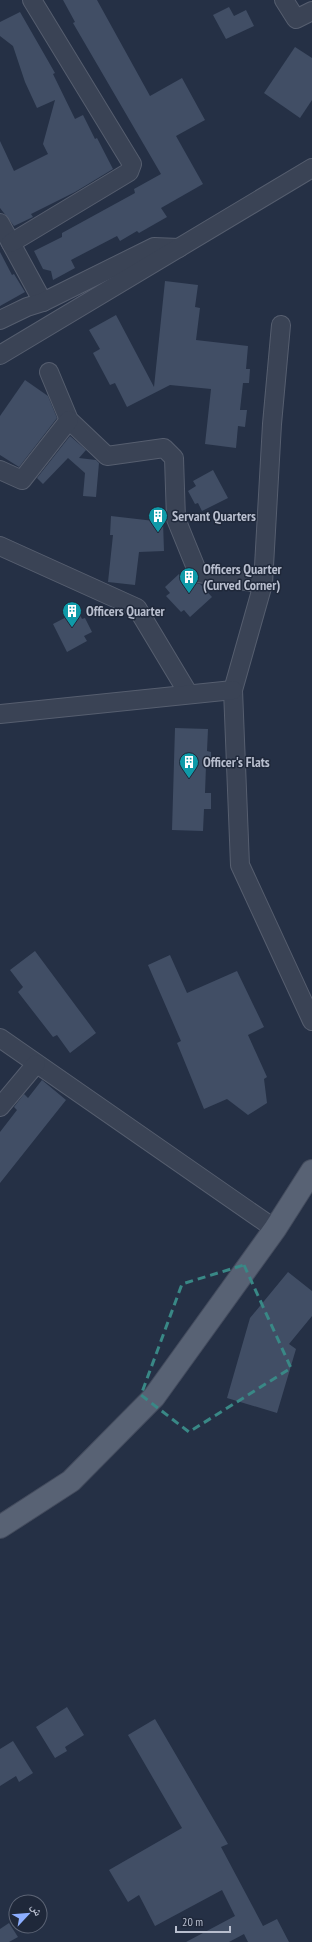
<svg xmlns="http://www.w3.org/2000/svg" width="312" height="1942" font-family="'PT Sans Narrow','Noto Naskh Arabic',sans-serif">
  <rect width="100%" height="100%" fill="#253045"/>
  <g fill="#414e65">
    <polygon points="63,0 97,0 150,96 182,78 205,120 176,136 203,184 161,208 167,217 139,233 137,231 120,241 117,236 71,260 75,268 53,280 51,271 43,269 34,251 62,237 62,233 135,193 134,189 161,174 73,23 75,22"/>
    <polygon points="229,7 234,16 246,10 254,26 226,39 213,15"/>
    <polygon points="20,12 55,73 53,74 75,119 83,115 95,139 97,138 113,169 75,192 31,214 33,217 14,226 0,208 0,141 14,171 48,154 43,144 55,100 37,108 25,82 13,46 0,36 0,22"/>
    <polygon points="295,47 312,58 312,100 300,118 264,93"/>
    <polygon points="0,252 12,275 14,274 25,292 0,306"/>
    <polygon points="165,281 198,285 195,307 200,308 196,340 248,346 246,369 250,369 249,383 243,383 240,410 247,410 245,427 238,426 236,448 205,444 211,389 170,385 127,407 115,383 110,385 93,353 100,349 89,330 116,315 154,387"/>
    <polygon points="25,380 48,396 57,418 19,467 0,455 0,416"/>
    <polygon points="70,436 86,450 79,458 96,460 99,463 96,497 83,496 85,473 68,458 43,484 37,478"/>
    <polygon points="213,470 228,498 202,511 198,503 195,504 188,491 196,486 193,481"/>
    <polygon points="111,516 163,522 164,551 139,552 135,585 108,582 113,535 110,535"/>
    <polygon points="179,574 189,585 193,582 200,584 212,597 190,617 184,610 181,612 166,596 170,593 165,587"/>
    <polygon points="78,611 82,619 85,618 92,632 84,636 87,641 67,652 53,624"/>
    <polygon points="175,728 208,729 207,751 211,752 211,765 206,766 205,793 211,793 211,809 204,809 203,831 172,830"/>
    <polygon points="35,951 96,1033 70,1053 57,1035 53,1037 18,992 23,987 10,970"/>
    <polygon points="170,955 187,993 237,971 264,1027 248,1035 267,1077 264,1079 267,1103 248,1115 227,1099 204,1109 177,1043 181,1041 148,965"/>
    <polygon points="42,1080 66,1100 0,1183 0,1132 17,1110 14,1107 24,1094 28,1098"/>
    <polygon points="288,1272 312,1291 312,1316 289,1344 296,1349 277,1413 227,1398 250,1318"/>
    <polygon points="67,1707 84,1735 65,1747 67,1751 55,1758 36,1727"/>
    <polygon points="155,1719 228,1844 221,1847 263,1926 277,1919 289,1942 248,1942 244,1934 229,1942 186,1942 235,1916 222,1890 155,1926 139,1895 128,1902 109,1870 182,1828 128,1735"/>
    <polygon points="13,1741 33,1773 19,1782 16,1776 0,1786 0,1749"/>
    <polygon points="9,1923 18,1937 9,1942 0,1942 0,1929"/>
  </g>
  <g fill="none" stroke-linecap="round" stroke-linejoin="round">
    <g stroke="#565e6f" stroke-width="20">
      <g id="minor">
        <polyline points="284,0 296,19 312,11"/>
        <polyline points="0,223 43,302"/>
        <polyline points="11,243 129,172 132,164 32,0"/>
        <polyline points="0,320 27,307 43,302 154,247 179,248"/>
        <polyline points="281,325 272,424 263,584 233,690 240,865 312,1021"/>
        <polyline points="0,355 312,168"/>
        <polyline points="49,372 69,420 107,456 164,448 174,458 176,519 198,573 263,584"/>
        <polyline points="0,470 22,480 69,420"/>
        <polyline points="0,546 137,608 188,693"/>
        <polyline points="0,714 233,690"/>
        <polyline points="0,1038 275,1229"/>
        <polyline points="0,1107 36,1064"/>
      </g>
    </g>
    <g stroke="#444c5e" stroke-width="24">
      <polyline id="major" points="0,1527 71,1481 154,1397 275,1229 312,1171"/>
    </g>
    <use href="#minor" stroke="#3a4355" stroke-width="18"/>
    <use href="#major" stroke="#586274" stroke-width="22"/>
  </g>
  <path fill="none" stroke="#398886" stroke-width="3" stroke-dasharray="8 5" stroke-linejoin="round" d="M 244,1265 L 291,1368 L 189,1432 L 141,1395 L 182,1284 Z"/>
  <defs>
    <g id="building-pin" transform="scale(1)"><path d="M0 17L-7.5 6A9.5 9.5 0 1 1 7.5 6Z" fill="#0f9aa8" stroke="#1f283a"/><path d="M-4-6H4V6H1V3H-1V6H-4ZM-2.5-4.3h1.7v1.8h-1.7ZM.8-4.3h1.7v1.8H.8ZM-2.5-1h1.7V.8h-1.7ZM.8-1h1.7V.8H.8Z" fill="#fff"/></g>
  </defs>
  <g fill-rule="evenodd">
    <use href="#building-pin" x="158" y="516"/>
    <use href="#building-pin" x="189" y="577"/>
    <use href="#building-pin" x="72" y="611"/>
    <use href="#building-pin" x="189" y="762"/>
  </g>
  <g text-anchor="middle" stroke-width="3" stroke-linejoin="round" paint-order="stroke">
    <g font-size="14" font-weight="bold" fill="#b8bece" stroke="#1f283a" text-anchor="start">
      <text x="172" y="521">Servant Quarters</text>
      <text x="203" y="574">Officers Quarter<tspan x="203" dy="16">(Curved Corner)</tspan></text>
      <text x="86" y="616">Officers Quarter</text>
      <text x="203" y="767">Officer's Flats</text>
    </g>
  </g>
  <g transform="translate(28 1914) rotate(64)"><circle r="19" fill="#1f283a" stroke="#5c6475"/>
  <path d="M0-3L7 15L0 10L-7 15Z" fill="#8caeff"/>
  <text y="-6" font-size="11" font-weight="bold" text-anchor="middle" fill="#b8bece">ش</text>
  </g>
  <path d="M176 1926v6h54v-6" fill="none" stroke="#b8bece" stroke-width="2"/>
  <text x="182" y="1926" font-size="12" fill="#b8bece" stroke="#1f283a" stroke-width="3" paint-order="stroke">20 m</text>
</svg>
